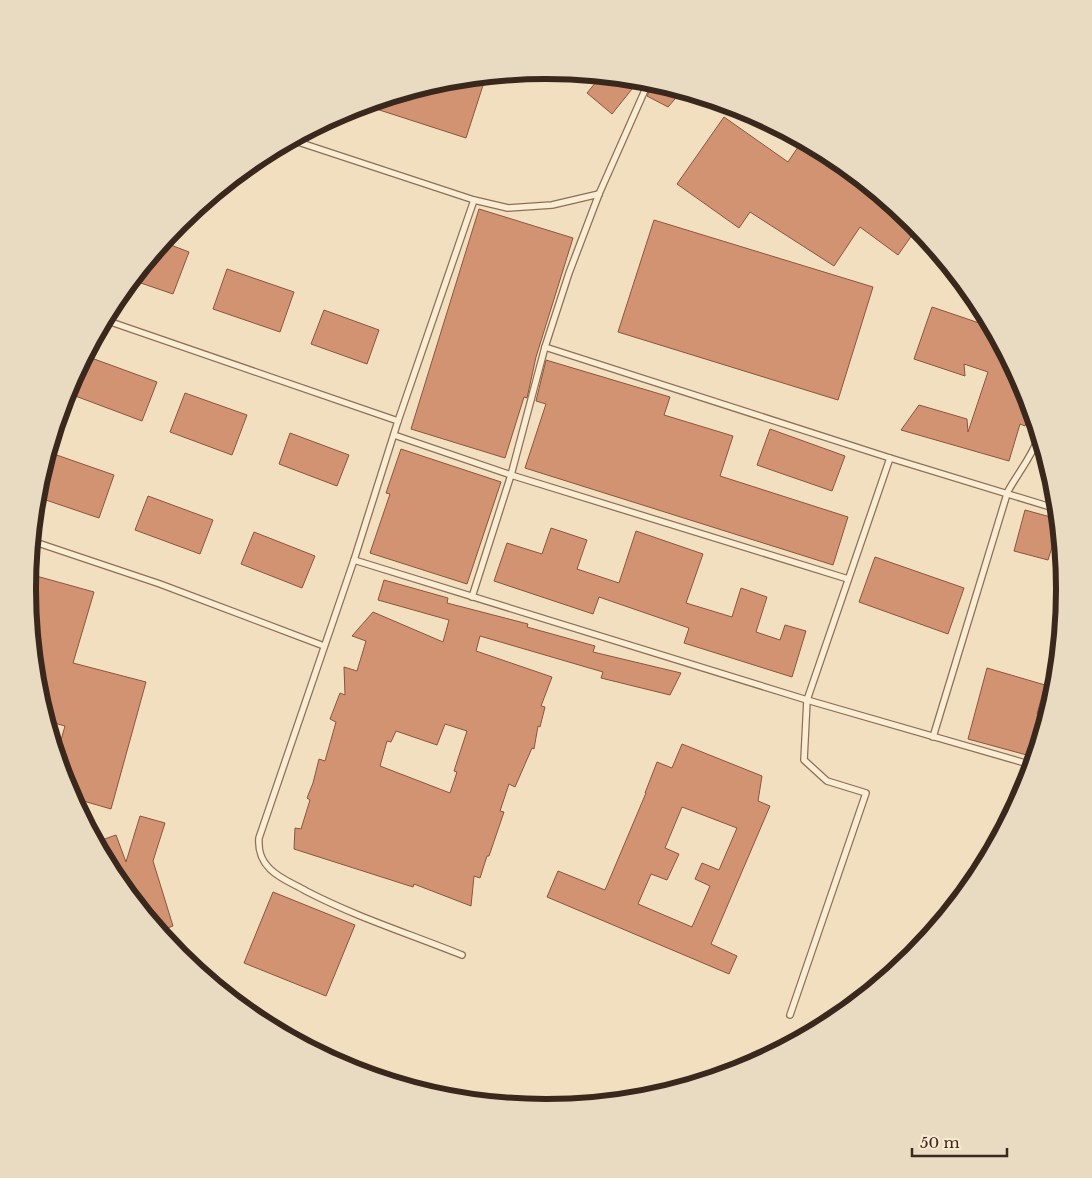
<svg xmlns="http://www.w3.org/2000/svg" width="1092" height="1178" font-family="'Libre Baskerville',serif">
  <rect width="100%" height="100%" fill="#f1dfc0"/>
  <g fill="#d29373" stroke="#8c553b" fill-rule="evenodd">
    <polygon points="486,76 466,138 364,105 445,80"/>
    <polygon points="601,76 629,79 636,84 612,114 587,93"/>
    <polygon points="656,83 666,86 682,91 668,107 647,96 651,88"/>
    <polygon points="724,117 788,162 802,141 834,158 913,223 917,228 898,255 860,227 834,266 750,212 739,228 677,184"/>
    <polygon points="479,209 573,238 536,357 527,398 524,397 505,458 411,429"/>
    <polygon points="654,220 873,287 838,400 618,332"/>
    <polygon points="163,242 189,252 173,294 132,280"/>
    <polygon points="227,269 294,292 280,332 213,309"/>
    <polygon points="932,307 991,327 1025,391 1031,410 1025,426 1020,424 1009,461 901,430 919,405 967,419 968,432 988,372 964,364 965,376 914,359"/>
    <polygon points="324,310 379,330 367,364 311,344"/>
    <polygon points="86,356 157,382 142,421 70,394"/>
    <polygon points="546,360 670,397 664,415 733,436 720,476 848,517 833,565 525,468 546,404 536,401"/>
    <polygon points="185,393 247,415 232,455 170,432"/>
    <polygon points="770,429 845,456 832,491 757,465"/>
    <polygon points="290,433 349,455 337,486 279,464"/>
    <polygon points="401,449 501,482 467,584 370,553 390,494 386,493"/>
    <polygon points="48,452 114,475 99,518 37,497 38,488"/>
    <polygon points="148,496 213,520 200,554 135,530"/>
    <polygon points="1025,510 1058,519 1061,550 1052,547 1048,560 1014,551"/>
    <polygon points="551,528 587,540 577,569 619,583 636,531 703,554 686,603 732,617 741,588 767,597 756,632 780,640 785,625 806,631 792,677 684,643 689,628 599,597 593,614 494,581 507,543 542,554"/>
    <polygon points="254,532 315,556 302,588 241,564"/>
    <polygon points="875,557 964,588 948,634 859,602"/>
    <polygon points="29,574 94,592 73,663 146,682 111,809 73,798 67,787 57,754 65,726 47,721 37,690 28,589"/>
    <path d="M 384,580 L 448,598 L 447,603 L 528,624 L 527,627 L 595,646 L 593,652 L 681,673 L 670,695 L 601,678 L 603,672 L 480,636 L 476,651 L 552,677 L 541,706 L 545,707 L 540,727 L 538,726 L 534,749 L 532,748 L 515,787 L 509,784 L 500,811 L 504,812 L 489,856 L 487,856 L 480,878 L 474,876 L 471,906 L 414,884 L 413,887 L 294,849 L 295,828 L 301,829 L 310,800 L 307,798 L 313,783 L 319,759 L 325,761 L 336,722 L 330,719 L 340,693 L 345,695 L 344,667 L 357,671 L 366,641 L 352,636 L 373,612 L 443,642 L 449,620 L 378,600 ZM 445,724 L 467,731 L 454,771 L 457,772 L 450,793 L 380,766 L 387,741 L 391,742 L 396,731 L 437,745 Z"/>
    <polygon points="987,668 1045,685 1037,714 1047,716 1034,757 968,739"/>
    <path d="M 682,744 L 762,776 L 758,801 L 770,806 L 711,944 L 737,956 L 729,974 L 547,897 L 558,871 L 605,890 L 646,793 L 645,793 L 657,762 L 672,768 ZM 682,807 L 737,828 L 719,870 L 702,863 L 695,879 L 710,886 L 692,927 L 638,904 L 651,874 L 667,880 L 679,854 L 665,848 Z"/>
    <polygon points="140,816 165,823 153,861 173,926 159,931 115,877 96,842 116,835 126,862"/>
    <polygon points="273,892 355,925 326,996 244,963"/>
  </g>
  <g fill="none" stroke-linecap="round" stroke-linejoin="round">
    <g stroke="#8c6f57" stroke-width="8">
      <g id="lane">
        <polyline points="292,140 474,200 508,208 552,205 599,194"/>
        <polyline points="105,320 398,421"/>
        <polyline points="545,347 890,458 1057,509"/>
        <polyline points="394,435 511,475 848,579"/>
        <path d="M 1007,493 C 1017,474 1032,457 1039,436"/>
        <polyline points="32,541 160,584 324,646"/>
        <polyline points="354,560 807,700 1032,765"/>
        <polyline points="472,597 511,475 545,347 569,273 599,194 649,81"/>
        <polyline points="933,737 1007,494"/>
        <path d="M 462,955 C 410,934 356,917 306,891 C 294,884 280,879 270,869 C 261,860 258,851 259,838 L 354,560 L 398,421 L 474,200"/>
        <polyline points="790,1015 866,793 827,781 804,760 807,700 890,458"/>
      </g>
    </g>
    <use href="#lane" stroke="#fbecd4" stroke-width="5.5"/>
  </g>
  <path d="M0 0H1092V1178H0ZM36 589a510 510 0 1 1 1020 0a510 510 0 1 1-1020 0Z" fill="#e9dac2" fill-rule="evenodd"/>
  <path fill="none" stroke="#3a281c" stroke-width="6" d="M36 589a510 510 0 1 1 1020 0a510 510 0 1 1-1020 0Z"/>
  <path d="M912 1148v8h95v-8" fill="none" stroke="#3a281c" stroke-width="2.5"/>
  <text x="920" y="1148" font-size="15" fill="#3a281c" stroke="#f8e9d0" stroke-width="4" paint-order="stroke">50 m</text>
</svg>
